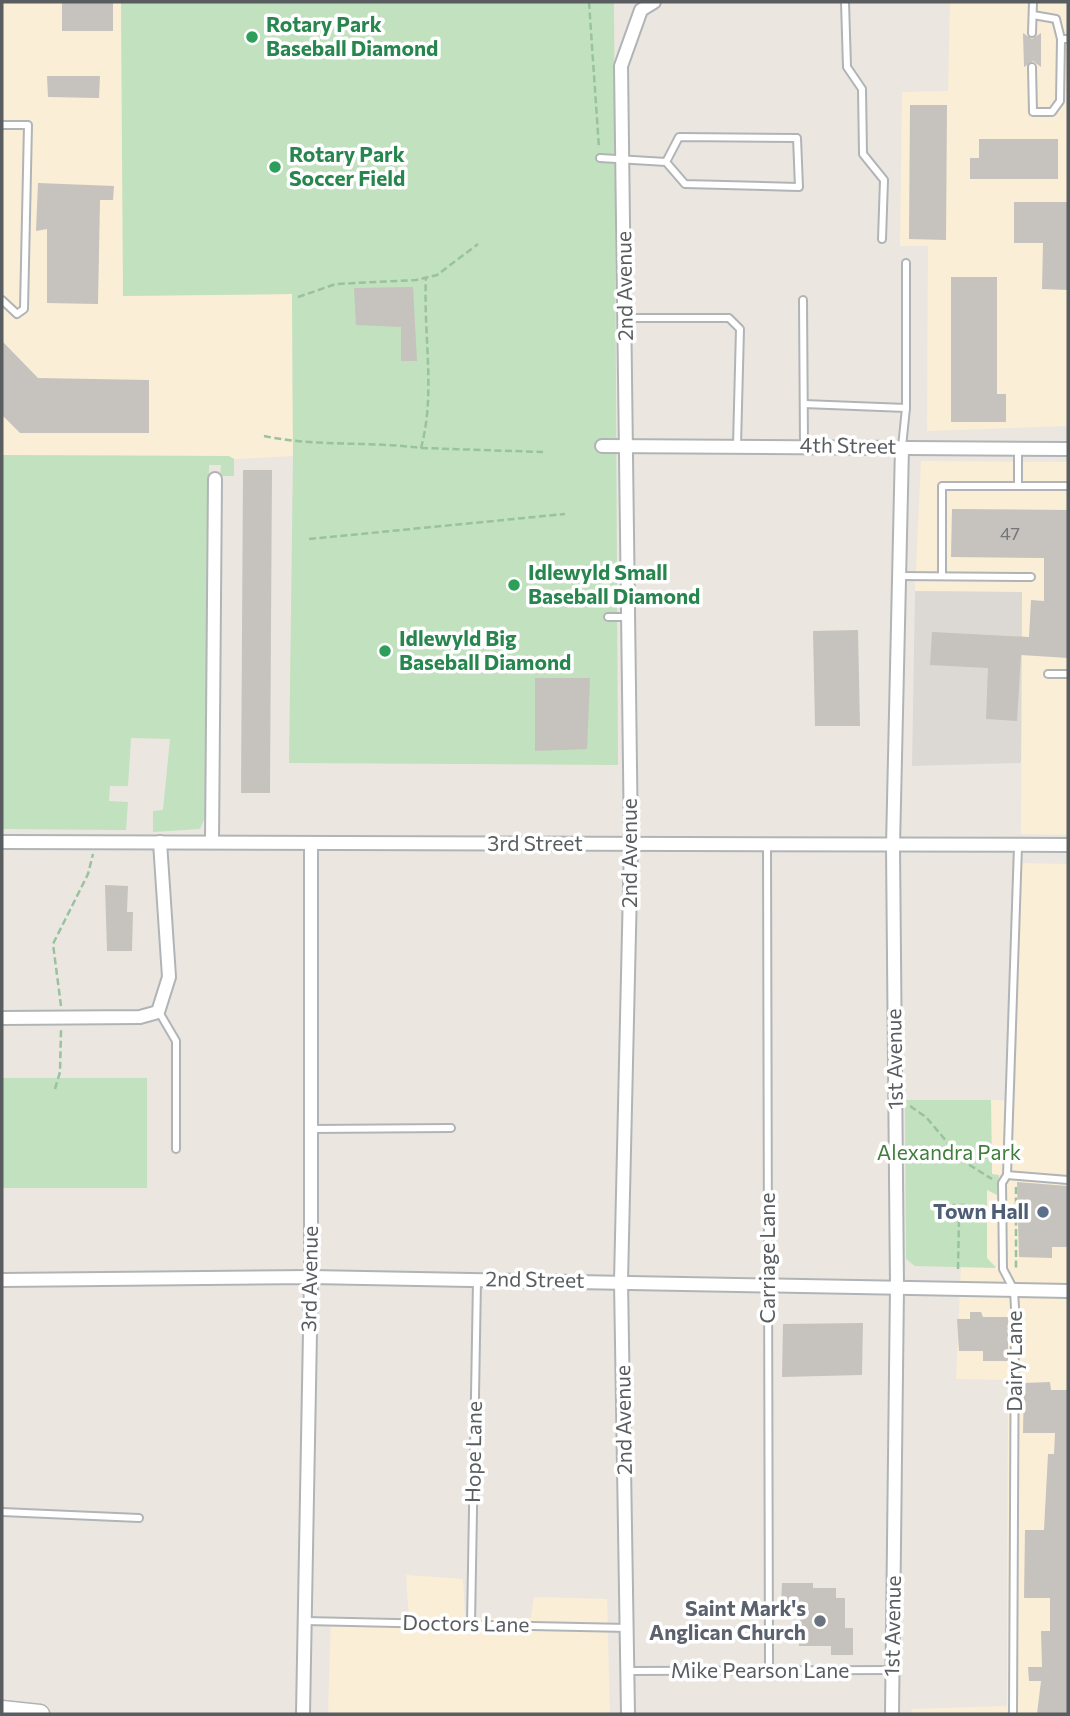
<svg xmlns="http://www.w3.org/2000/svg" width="1070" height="1716" font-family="Commissioner,sans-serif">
  <rect width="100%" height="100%" fill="#ebe7e0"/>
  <g fill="#faeed6">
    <polygon points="2,2 121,2 124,295 292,294 293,456 234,459 229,456 2,455"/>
    <polygon points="950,2 1068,2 1068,426 927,431 928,246 900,246 902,92 948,91"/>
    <polygon points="921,461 1068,462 1068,835 1021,834 1022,592 915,591"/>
    <polygon points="1021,863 1068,864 1068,1714 911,1714 912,1709 1007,1706 1008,1380 956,1379 961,1267 997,1266 987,1259 987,1189 997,1195 999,1175 992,1175 991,1100 1015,1101"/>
    <polygon points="406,1575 463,1579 465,1618 531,1618 534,1597 607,1599 610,1714 328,1714 331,1617 409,1618"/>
  </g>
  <polygon fill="#dcd9d5" points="915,591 1022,592 1021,763 912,766"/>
  <g fill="#c2e1be">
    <polygon points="121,2 614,2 618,765 289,763 293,456 292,294 123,296"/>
    <polygon points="2,455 229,456 234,459 234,476 220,476 221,465 209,465 206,815 200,829 153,832 153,811 163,810 170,739 131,738 128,786 110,786 109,801 128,802 126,830 2,829"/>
    <rect x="2" y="1078" width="145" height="110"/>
    <polygon points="905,1100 991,1100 992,1174 999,1175 997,1195 987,1190 987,1258 996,1268 915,1266 906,1259"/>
  </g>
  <g fill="#c6c2bd">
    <rect x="62" y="2" width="51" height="29"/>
    <polygon points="1023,33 1032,39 1041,33 1041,67 1033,61 1024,67"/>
    <polygon points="47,76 100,76 99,98 48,97"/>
    <polygon points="910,105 947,105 946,240 909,239"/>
    <polygon points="979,139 1058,139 1058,179 970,179 970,158 979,158"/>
    <polygon points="38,183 114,186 113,200 100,200 98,304 47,303 47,229 36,231"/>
    <polygon points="1014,202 1068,202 1068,290 1042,289 1043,243 1014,243"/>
    <polygon points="951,277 997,277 997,394 1006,394 1006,422 951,422"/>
    <polygon points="413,287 417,361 401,361 401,327 356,325 354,288"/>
    <polygon points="2,341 38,378 149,380 149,433 20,433 2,415"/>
    <polygon points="243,470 272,470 270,793 241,793"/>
    <polygon points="952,509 1068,510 1068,658 1021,655 1017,721 986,719 988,668 930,665 932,632 1029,637 1031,600 1044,601 1044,558 951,557"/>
    <polygon points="858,630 860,726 815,726 813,631"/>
    <polygon points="535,678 590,678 587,749 535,751"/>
    <polygon points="105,885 128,886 127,912 133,912 132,951 107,951"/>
    <polygon points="1017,1182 1068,1186 1068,1247 1052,1247 1052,1258 1019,1257"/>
    <polygon points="970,1312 981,1312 983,1317 1008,1317 1008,1361 983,1361 983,1351 959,1351 957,1319 970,1319"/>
    <polygon points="863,1323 862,1375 782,1377 783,1324"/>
    <polygon points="1050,1382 1051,1390 1068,1390 1068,1714 1037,1714 1041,1681 1029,1681 1028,1667 1042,1667 1041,1631 1050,1631 1050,1598 1024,1598 1025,1530 1044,1530 1048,1454 1054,1454 1055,1433 1023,1433 1024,1383"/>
    <polygon points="782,1583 813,1583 813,1588 836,1588 836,1598 845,1598 845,1628 853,1628 853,1655 831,1655 831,1646 799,1646 800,1611 795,1611 796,1603 781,1603"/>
  </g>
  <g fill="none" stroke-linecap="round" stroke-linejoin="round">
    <g stroke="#b1b4b7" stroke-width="10">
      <g id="service">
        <polyline points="845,2 847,67 862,89 863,154 884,180 882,239"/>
        <polyline points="1033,15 1056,19 1061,39"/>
        <polyline points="1032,33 1033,2"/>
        <polyline points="1032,67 1033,112 1052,112 1060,101 1061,39 1068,39"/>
        <polyline points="2,125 28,125 24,309 17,314 2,300"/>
        <polyline points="600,158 666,162 679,137 797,138 799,187 685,184 666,162"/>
        <polyline points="803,300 804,445"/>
        <polyline points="625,318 729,318 740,329 737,445"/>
        <polyline points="804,404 906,408 906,263"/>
        <polyline points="902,447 906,408"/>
        <polyline points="1018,450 1018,486"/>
        <polyline points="900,576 1031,577"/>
        <polyline points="942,576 942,486 1068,486"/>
        <polyline points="608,617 629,617"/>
        <polyline points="1048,674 1068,674"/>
        <polyline points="767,845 769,1671"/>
        <polyline points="159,1012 176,1041 176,1149"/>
        <polyline points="311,1129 451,1128"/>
        <polyline points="1007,1175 1068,1180"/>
        <polyline points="2,1512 139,1518"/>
        <polyline points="305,1621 628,1628"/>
        <polyline points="471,1624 477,1281"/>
        <polyline points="628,1671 892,1670"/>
        <polyline points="1013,1714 1015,1308 1014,1290 1003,1269 1002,1183 1007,1175 1018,846"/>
      </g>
    </g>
    <g stroke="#b1b4b7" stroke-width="16">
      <g id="minor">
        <polyline points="602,446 1068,449"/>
        <polyline points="2,842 1068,845"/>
        <polyline points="212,842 215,479"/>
        <polyline points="2,1018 140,1017 158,1012 169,977 160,842"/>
        <polyline points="2,1280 311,1277 1068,1291"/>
        <polyline points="303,1714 311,1277 311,843"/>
        <polyline points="628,1714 621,1281 631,844 621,66 641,10 654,2"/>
        <polyline points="892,1714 897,1287 893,846 902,447"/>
      </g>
    </g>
    <g stroke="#b0b4b7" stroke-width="21">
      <polyline id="secondary" points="2,1710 40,1714"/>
    </g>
    <g stroke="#99c2a0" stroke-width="2.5" stroke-dasharray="7 3.5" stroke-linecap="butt">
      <polyline points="589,2 599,148"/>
      <polyline points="298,297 336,284 416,280 437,275 478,244"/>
      <path d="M 264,436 C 316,447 368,441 421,448 C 436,393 423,334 426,277"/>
      <polyline points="421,448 543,452"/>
      <polyline points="309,539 565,514"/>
      <polyline points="61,1006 53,944 88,874 93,854"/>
      <polyline points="55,1089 60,1072 61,1030"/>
      <polyline points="910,1106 926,1117 963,1161 992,1179"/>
      <polyline points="956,1154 962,1148"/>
      <polyline points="1016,1187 1016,1271"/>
      <polyline points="958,1269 959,1218 967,1218 967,1205 953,1205 953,1218 959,1218"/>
    </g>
    <use href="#service" stroke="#fff" stroke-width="6"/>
    <use href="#minor" stroke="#fff" stroke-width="12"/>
    <use href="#secondary" stroke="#fff" stroke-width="18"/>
  </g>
  <g fill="#2e9e5b" stroke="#fff" stroke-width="2.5">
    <circle cx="252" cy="37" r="7"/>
    <circle cx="275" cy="167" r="7"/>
    <circle cx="514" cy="585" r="7"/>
    <circle cx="385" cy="651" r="7"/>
  </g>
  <circle fill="#5c6f8a" stroke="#fff" stroke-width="2.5" cx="1043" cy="1212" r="7"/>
  <circle fill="#6b7280" stroke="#fff" stroke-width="2.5" cx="820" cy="1621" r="7"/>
  <g text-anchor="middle" stroke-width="7" stroke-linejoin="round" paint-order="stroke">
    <g font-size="18" fill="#747677">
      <text x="1010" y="540">47</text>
    </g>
    <g font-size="21" font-weight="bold" fill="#27864d" stroke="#fff" text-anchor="start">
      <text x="266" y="32">Rotary Park<tspan x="266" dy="24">Baseball Diamond</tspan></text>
      <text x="289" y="162">Rotary Park<tspan x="289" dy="24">Soccer Field</tspan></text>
      <text x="528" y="580">Idlewyld Small<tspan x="528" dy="24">Baseball Diamond</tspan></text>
      <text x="399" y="646">Idlewyld Big<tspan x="399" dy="24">Baseball Diamond</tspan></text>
    </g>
    <g font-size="21" fill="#595d60" stroke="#fff">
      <text transform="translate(625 286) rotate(-91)" y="7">2nd Avenue</text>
      <text transform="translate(848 446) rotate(1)" y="7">4th Street</text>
      <text x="535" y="851">3rd Street</text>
      <text transform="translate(630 853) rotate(-90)" y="7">2nd Avenue</text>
      <text transform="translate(895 1059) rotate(-91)" y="7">1st Avenue</text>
      <text transform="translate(768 1258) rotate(-90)" y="7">Carriage Lane</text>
      <text transform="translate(310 1279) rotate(-89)" y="7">3rd Avenue</text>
      <text transform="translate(535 1280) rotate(1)" y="7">2nd Street</text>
      <text transform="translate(1015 1361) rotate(-90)" y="7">Dairy Lane</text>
      <text transform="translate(624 1420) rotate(-91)" y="7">2nd Avenue</text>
      <text transform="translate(474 1452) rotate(-89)" y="7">Hope Lane</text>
      <text transform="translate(466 1624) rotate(1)" y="7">Doctors Lane</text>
      <text transform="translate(893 1626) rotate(-89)" y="7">1st Avenue</text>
      <text x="760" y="1678">Mike Pearson Lane</text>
    </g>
    <g font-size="21" fill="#3e7e3a" stroke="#fff">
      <text x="949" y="1160">Alexandra Park</text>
    </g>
    <g font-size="21" font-weight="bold" fill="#4e5e75" stroke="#fff" text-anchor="end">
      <text x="1029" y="1219">Town Hall</text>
    </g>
    <g font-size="21" font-weight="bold" fill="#5b616d" stroke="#fff" text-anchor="end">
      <text x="806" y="1616">Saint Mark's<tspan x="806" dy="24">Anglican Church</tspan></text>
    </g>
  </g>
  <rect width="1070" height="1716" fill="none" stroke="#595d60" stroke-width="7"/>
</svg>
